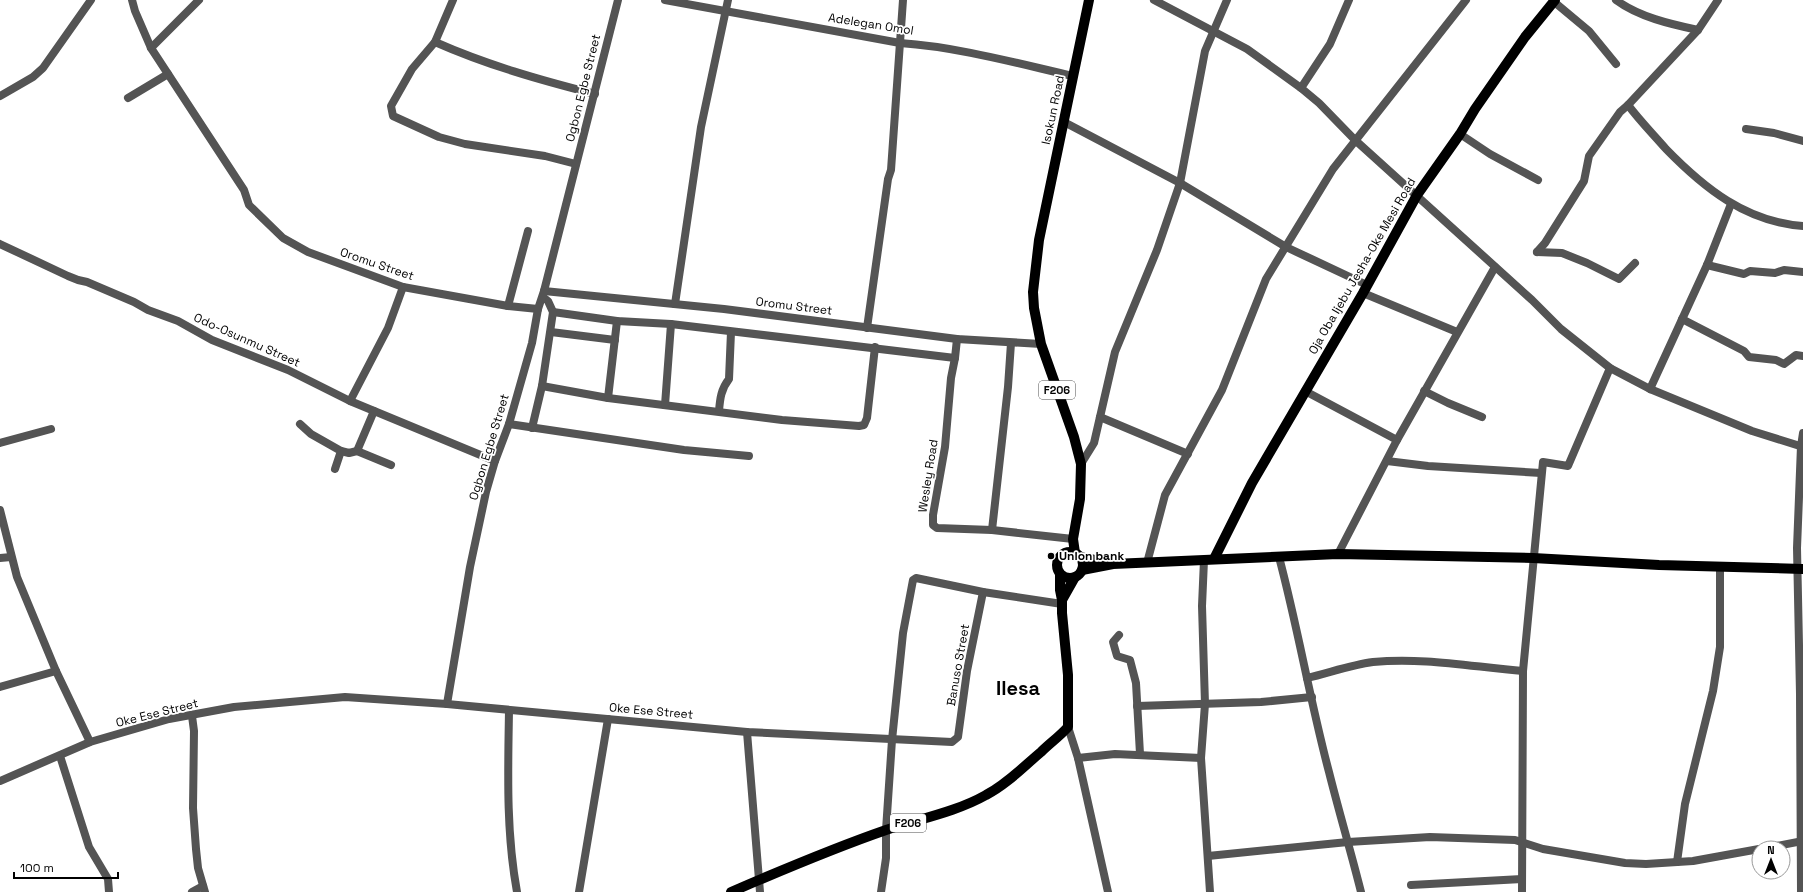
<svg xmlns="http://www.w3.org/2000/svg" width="1803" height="892" font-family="'Space Grotesk',sans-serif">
  <rect width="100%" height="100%" fill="#fff"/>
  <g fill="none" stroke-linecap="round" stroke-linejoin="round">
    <g stroke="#545454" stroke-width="8">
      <polyline points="132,0 135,11 151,48 244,190 249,205 283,238 308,252 403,287 508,306 538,309"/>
      <polyline points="453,0 435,42 412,69 391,106 393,116 439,137 465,144 545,156 576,164"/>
      <path d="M 665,0 L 900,43 C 958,47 1016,63 1073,76"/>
      <polyline points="1154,0 1247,49 1301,88 1319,103 1355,140 1532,300 1561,329 1610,368 1650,389 1752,431 1803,447"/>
      <path d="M 1616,0 C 1639,17 1670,24 1698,30"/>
      <polyline points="1553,1 1589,31 1616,64"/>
      <path d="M 435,42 C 487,65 540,80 595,94"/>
      <polyline points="151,48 199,0"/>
      <polyline points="1301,88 1330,44 1349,0"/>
      <polyline points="0,96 33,77 43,68 91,0"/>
      <polyline points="128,98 168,74"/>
      <path d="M 1628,105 C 1640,121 1653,134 1666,149 C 1704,188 1746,222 1803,226"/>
      <polyline points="1064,122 1180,183 1286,247 1367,285"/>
      <polyline points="1746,129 1774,133 1803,141"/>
      <polyline points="1460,134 1490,154 1538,180"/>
      <polyline points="0,244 68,276 78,280 87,282 134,302 148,310 178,321 212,340 288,370 350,401 495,461"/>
      <polyline points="1537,252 1545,243 1584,181 1589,156 1620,112 1628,105 1698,30 1718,0"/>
      <polyline points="1537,252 1562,253 1587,263 1619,279 1635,263"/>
      <polyline points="1707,265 1744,274 1750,271 1775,273 1784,270 1803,272"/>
      <polyline points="544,291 724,309 957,339 1041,344"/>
      <polyline points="1363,293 1457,332"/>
      <polyline points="675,304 701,127 728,0"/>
      <polyline points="508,306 528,231"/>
      <polyline points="553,312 617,321 671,324 955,358"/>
      <polyline points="1682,319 1744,351 1749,357 1776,360 1784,364 1796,355 1803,356"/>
      <polyline points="867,328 888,179 891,170 903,0"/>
      <polyline points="551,332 615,340"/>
      <polyline points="957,339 955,358 951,378 945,447 933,515 933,525 937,528 992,530 1073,539"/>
      <polyline points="542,386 608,398 782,420 859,426 864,425 867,418 875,347"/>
      <polyline points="1650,389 1707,265 1731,204"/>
      <polyline points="1305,391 1397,440"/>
      <polyline points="1424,391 1448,403 1482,417"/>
      <polyline points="608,398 617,321"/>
      <polyline points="350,401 388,328 403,287"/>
      <polyline points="665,405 671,324"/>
      <path d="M 719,411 C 720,399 721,389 729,379 L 731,332"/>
      <polyline points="1100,417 1188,454"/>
      <polyline points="300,424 311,434 341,451 335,469"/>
      <polyline points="509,424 684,450 749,456"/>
      <polyline points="532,428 542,386 553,312 548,301 543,297"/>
      <polyline points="0,443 51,429"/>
      <polyline points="341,451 349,453 357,451 374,411"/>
      <polyline points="357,451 391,465"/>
      <polyline points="1387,461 1428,466 1541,473"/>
      <polyline points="1081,464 1094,443 1115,352 1157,250 1180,183 1205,51 1227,0"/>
      <polyline points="0,510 17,577 56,671 90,742"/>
      <polyline points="992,530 1008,387 1011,343"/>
      <polyline points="1338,554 1397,440 1495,267"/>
      <path d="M 1279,557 C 1298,628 1310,701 1329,772 C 1339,812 1351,852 1361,892"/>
      <polyline points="0,558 11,557"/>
      <polyline points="1204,560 1202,606 1205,704 1201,758 1210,892"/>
      <polyline points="1147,563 1165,495 1222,390 1266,279 1333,169 1466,0"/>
      <polyline points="1119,635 1113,642 1117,656 1130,660 1136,683 1140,754"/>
      <path d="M 1307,678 C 1329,673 1350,665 1373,662 C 1423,657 1473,667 1523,671"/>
      <polyline points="0,687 56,671"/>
      <path d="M 447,704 L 470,567 L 486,492 L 495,461 L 509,424 L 532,343 L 538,309 L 544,291 C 568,194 594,97 618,0"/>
      <polyline points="1137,706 1261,702 1312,697"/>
      <path d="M 509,711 C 508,771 506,832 517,892"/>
      <polyline points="192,716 194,731 193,808 196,849 198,868 205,892"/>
      <polyline points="1068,727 1078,758 1108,892"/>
      <polyline points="747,732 760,892"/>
      <polyline points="60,756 89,847 108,879 109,892"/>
      <polyline points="1078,758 1115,754 1201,758"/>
      <polyline points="0,781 90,742 169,719 234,707 345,697 447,704 747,732 952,742 958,737 967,671 983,592"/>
      <polyline points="1766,848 1803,841"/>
      <polyline points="1208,856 1348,842 1430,837 1515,840 1543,849 1625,863 1646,864 1693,861 1759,849"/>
      <polyline points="1677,862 1685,804 1713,691 1720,647 1720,566"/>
      <polyline points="1411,885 1522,879"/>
      <polyline points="192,892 203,886"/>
      <polyline points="579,892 608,719"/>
      <polyline points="881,892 886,858 886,830 892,740 903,633 913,580 916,578 983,592 1062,604"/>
      <polyline points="1522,892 1523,671 1543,462 1568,466 1610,368"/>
      <polyline points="1801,892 1800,694 1797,548 1801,446 1803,433"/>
    </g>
    <g stroke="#000" stroke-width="10">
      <circle cx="1070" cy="565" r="13"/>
      <polyline points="1075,553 1073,539 1080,499 1081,464 1074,437 1041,344 1034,308 1033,292 1039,240 1089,0"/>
      <polyline points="1080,557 1109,563"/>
      <polyline points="1214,559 1252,483 1363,293 1417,195 1460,134 1475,109 1525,37 1555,0"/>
      <polyline points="1082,570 1113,564 1338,554 1533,558 1659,565 1803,569"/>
      <polyline points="1062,600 1075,577"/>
      <path d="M 731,892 C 782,870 834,848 886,830 C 919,819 956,812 986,795 C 1007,784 1023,767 1041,752 C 1050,743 1059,737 1068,727 L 1068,675 L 1062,613 L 1062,600 L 1060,590 L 1060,574"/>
    </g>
  </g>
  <circle fill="#000" stroke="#fff" stroke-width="1.5" cx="1051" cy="556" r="4"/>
  <g text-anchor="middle" stroke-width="3.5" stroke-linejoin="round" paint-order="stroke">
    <g fill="#fff" stroke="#4c4c4c" stroke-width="1">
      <rect x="1039" y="381" width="36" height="18" rx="3"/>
      <rect x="890" y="814" width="36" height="18" rx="3"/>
    </g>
    <g font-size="11" font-weight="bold" fill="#000">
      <text x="1057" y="394">F206</text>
      <text x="908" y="827">F206</text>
    </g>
    <g font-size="12" fill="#000" stroke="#fff">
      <text transform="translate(871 24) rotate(9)" y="4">Adelegan Omol</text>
      <text transform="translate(583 88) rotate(-76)" y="4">Ogbon Egbe Street</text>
      <text transform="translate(1053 110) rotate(-78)" y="4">Isokun Road</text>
      <text transform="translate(377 264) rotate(19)" y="4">Oromu Street</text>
      <text transform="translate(1362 266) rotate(-60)" y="4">Oja Oba Ijebu Jesha-Oke Mesi Road</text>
      <text transform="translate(794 306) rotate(7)" y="4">Oromu Street</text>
      <text transform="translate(247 340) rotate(24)" y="4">Odo-Osunmu Street</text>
      <text transform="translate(489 447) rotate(-73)" y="4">Ogbon Egbe Street</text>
      <text transform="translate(928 476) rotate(-81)" y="4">Wesley Road</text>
      <text transform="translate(958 665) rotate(-80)" y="4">Banuso Street</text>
      <text transform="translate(651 711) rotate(5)" y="4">Oke Ese Street</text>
      <text transform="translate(157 713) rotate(-14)" y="4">Oke Ese Street</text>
    </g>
    <g font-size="12" font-weight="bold" fill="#000" stroke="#fff" text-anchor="start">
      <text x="1059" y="560">Union bank</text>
    </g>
    <g font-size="20" font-weight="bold" fill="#000" stroke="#fff">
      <text x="1018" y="695">Ilesa</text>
    </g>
  </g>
  <g transform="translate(1771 860)"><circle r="19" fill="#ffffff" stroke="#999999"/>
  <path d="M0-3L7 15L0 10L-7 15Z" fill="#000000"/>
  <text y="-6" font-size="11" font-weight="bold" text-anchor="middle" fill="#000000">N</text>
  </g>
  <path d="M14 872v6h104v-6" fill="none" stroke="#000000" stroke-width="2"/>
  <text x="20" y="872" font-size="12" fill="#000000" stroke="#ffffff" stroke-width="3" paint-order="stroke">100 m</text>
</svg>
